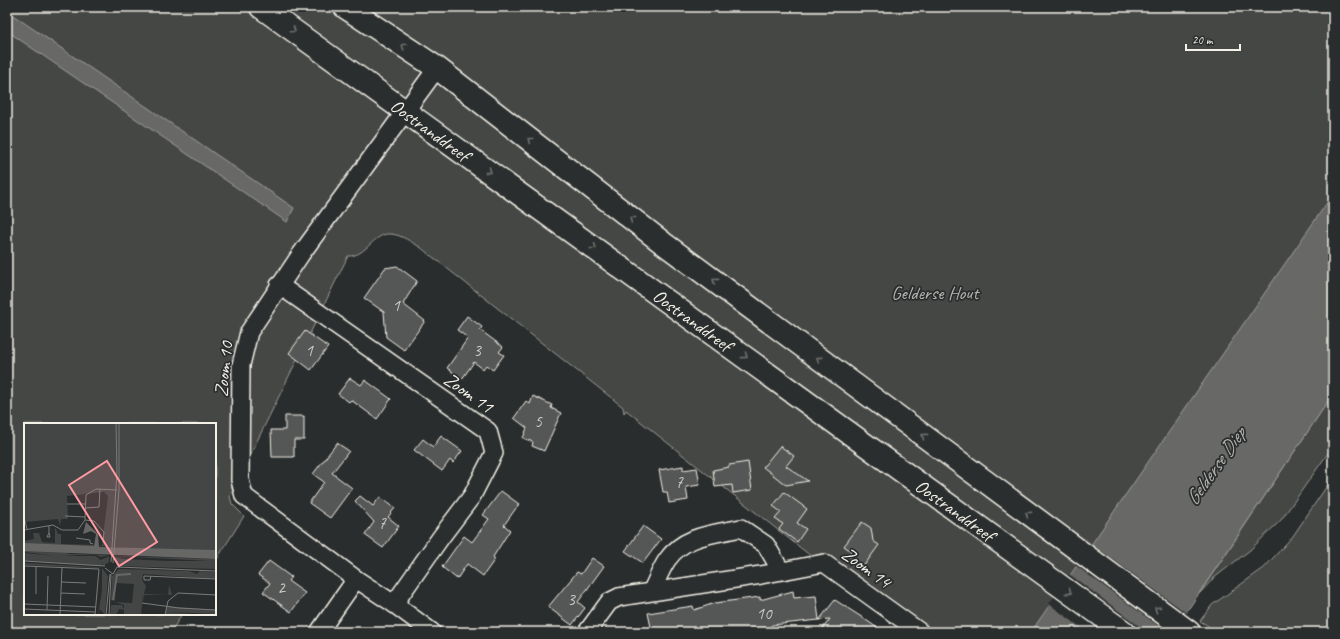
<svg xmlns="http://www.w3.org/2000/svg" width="1340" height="639" font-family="Caveat,sans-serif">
  <rect width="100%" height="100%" fill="#2a2d2e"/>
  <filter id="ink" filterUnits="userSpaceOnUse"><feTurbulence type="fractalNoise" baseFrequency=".025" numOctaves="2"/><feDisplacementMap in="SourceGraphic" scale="8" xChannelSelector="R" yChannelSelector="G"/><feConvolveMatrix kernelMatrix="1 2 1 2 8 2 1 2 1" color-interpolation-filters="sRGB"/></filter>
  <g filter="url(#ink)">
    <g fill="#444645" stroke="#9c9c96">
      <path d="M 7,7 L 1333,7 L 1333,232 L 1038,632 L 907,632 L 626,410 L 624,413 L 623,407 L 420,247 C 411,242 402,235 391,234 C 374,232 366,257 348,256 L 230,496 L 232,504 L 244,516 L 215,562 L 215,424 L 25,424 L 25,614 L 182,614 L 171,632 L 7,632 Z"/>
      <polygon points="1333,394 1333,446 1281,520 1250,550 1214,578 1199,594"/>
      <polygon points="1333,477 1333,632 1218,632 1200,621 1212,605 1264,568 1293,536"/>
    </g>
    <g fill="#676866" stroke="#9f9f9a">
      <polygon points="7,11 294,208 287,222 7,31"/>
      <polygon points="1333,194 1333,394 1173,632 1031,632"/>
    </g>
    <g fill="#2a2d2e">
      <polygon points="1090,543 1188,614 1175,632 1167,632 1075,565"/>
      <polygon points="1069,574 1147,632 1087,632 1049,604"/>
    </g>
    <g fill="#555756" stroke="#f4f1e8">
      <polygon points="397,266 417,281 403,304 425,321 404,350 386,337 384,312 364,298 385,268"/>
      <polygon points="467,316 482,327 480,330 503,347 499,352 504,355 493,370 486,365 483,369 474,362 462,379 447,368 468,338 457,330"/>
      <polygon points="305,331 328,347 311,370 289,353"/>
      <polygon points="350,378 361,385 365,380 391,399 377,419 351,400 349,402 338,394"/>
      <polygon points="533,396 552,405 551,408 561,413 544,451 532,446 533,442 523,438 527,428 514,418 526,401 530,404"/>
      <polygon points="285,416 304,416 304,440 294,440 294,457 272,457 271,430 285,430"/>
      <polygon points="441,436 462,451 453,463 450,460 442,471 414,450 423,439 433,447"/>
      <polygon points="337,443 349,451 332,473 352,488 330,518 309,503 324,482 313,474"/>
      <polygon points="780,446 794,456 786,466 808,481 786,485 763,467"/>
      <polygon points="748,462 752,490 733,493 732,485 715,487 713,470 729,467 729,465"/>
      <polygon points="683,466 683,470 697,468 700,485 686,487 688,500 669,503 667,492 663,492 659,470"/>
      <polygon points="501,491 519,504 504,525 510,530 493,557 495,559 483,576 467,564 457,579 442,567 464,536 472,542 489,519 483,515"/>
      <polygon points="784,492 807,509 797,523 806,529 797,542 779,529 783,524 775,519 781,512 773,506"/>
      <polygon points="360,496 373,506 380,497 395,508 388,517 399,526 383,548 365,535 374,522 355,501"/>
      <polygon points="862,522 871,528 873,541 879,545 863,567 859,564 852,565 851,558 848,556 851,551 844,546"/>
      <polygon points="643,526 661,539 643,563 625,551"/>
      <polygon points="592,558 604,566 578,602 585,608 572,625 548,607 577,572 581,574"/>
      <polygon points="269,561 291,577 288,581 305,593 291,612 263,592 270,583 258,575"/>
      <polygon points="793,591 794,598 816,596 819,620 772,625 770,627 748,630 748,632 652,632 648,613 693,606 694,610 715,603 760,597 760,600"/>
      <polygon points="835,600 863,618 883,632 820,632 830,619 819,620"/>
    </g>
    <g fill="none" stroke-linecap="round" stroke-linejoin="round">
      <g stroke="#f4f1e8" stroke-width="20">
        <g id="minor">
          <polyline points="279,285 488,431 494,453 472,496 441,537 394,604"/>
          <path d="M 652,590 C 657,580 661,569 667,560 C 684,535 714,534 741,528 L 766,545 L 781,571"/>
          <polyline points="319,632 356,579"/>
          <polyline points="432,632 394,604 356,579 244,496 240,480 241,365 249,332 301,254 437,68"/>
          <polyline points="587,632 609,602 619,597 761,575 824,563 920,632"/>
        </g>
      </g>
      <g stroke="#f4f1e8" stroke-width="25">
        <g id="secondary">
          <path id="s1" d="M 261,7 L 1124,632"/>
          <polyline points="345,7 437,68 663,243 1189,632"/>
        </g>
      </g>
      <use href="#minor" stroke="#2a2d2e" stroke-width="17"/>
      <use href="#secondary" stroke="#2a2d2e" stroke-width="22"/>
    </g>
    <defs><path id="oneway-chevron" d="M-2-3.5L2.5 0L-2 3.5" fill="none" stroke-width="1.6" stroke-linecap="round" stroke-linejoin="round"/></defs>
    <g stroke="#71726f">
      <use href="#oneway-chevron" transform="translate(293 30) rotate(35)"/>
      <use href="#oneway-chevron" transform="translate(404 46) rotate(-146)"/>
      <use href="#oneway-chevron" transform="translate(530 140) rotate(-142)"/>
      <use href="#oneway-chevron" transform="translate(489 171) rotate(36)"/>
      <use href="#oneway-chevron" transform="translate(632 219) rotate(-142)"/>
      <use href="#oneway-chevron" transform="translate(594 247) rotate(36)"/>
      <use href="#oneway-chevron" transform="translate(715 281) rotate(-143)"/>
      <use href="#oneway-chevron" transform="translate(745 356) rotate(36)"/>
      <use href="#oneway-chevron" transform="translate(819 359) rotate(-143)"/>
      <use href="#oneway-chevron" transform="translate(924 436) rotate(-143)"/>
      <use href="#oneway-chevron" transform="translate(1028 514) rotate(-143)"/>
      <use href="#oneway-chevron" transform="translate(1069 592) rotate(36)"/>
      <use href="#oneway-chevron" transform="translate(1157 609) rotate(-144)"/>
    </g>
  </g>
  <g text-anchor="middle" stroke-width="3.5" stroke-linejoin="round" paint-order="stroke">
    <g font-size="17" fill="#cccac4">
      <text x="396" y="311">1</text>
      <text x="309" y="356">1</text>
      <text x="477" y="356">3</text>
      <text x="538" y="427">5</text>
      <text x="679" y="488">7</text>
      <text x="382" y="529">7</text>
      <text x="281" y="593">2</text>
      <text x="571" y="605">3</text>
      <text x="764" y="619">10</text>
    </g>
    <g font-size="19" fill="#f4f1e8" stroke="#2a2d2e">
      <text dy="7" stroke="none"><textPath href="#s1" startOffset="209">Oostranddreef</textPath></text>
      <text dy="7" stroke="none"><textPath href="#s1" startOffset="533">Oostranddreef</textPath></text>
      <text transform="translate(223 369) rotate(-84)" y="7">Zoom 10</text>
      <text transform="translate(469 392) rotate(35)" y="7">Zoom 11</text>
      <text dy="7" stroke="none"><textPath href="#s1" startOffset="857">Oostranddreef</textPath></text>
      <text transform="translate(867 567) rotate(36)" y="7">Zoom 14</text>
    </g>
    <g font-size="19" fill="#b6b5af" stroke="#2a2d2e">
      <text x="935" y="299">Gelderse Hout</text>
    </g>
    <g font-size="20" font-style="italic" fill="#b5b3ae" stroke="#2a2d2e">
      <text transform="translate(1215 466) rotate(-55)" y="7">Gelderse Diep</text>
    </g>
  </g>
  <g transform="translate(24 423)">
    <rect width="192" height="192" fill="#2a2d2e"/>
    <path d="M 0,0 L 192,0 L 192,127 L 149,129 L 74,123 L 78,122 L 84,73 L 80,69 L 43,73 L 44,96 L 37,96 L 36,103 L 34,96 L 1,99 L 0,105 ZM 31,104 L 34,111 L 37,111 L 37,121 L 72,122 L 43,131 L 51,131 L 84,132 L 77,134 L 72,132 L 54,132 L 40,133 L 71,133 L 77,137 L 85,133 L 85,139 L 79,143 L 79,139 L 78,143 L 0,138 L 0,130 L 32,133 L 0,129 L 0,118 L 10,116 L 9,110 L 15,110 L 18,119 L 31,120 ZM 92,133 L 192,136 L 190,138 L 192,138 L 192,146 L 94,143 L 91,134 L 99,136 L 144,138 L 185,138 ZM 0,140 L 72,144 L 78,145 L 0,142 ZM 78,145 L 84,153 L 81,192 L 76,186 L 74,192 L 78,168 ZM 95,146 L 165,148 L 173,151 L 176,148 L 192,149 L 192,156 L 119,151 L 118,157 L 122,163 L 120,171 L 144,172 L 145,162 L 148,172 L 120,172 L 120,179 L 119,171 L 117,192 L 100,192 L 100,182 L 91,179 L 108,180 L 110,161 L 92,160 L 91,178 L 87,177 L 88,153 ZM 87,182 L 98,182 L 100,187 L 95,186 L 92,192 L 86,192 ZM 142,183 L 192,187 L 192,191 L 144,189 L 182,192 L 142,191 Z" fill="#444645"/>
    <path d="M 62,99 L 74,111 L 75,124 L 192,127 L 192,136 L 0,128 L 0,120 L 70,123 L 72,111 L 67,108 L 59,111 Z" fill="#676866"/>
    <path fill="none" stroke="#676866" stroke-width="2" d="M 89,177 L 93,152 L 107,151"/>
    <path fill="none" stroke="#7b7b78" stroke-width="1" d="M 43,81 L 62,81M 61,85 L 75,84 L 76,66M 41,93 L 61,94M 0,94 L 3,106M 61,97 L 70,98 L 80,109 L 79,119M 25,103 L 25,110 L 26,114 L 23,114 L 25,110M 0,107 L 29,102 L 38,107 L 54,107 L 61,97 L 62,72 L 72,66 L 93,67M 52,115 L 66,117 L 66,120 L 69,121M 0,138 L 81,143M 87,139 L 93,49 L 92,0M 89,140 L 95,67 L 95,0M 0,143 L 75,146 L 71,192M 93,144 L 192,148M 81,145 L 89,151 L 93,144M 120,153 L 192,156M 120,153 L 120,157 L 126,157 L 127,153M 37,159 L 62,160M 37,170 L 61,171M 12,171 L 12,143M 118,180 L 155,185 L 192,187M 0,181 L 72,184M 0,186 L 71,189M 23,187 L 24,153M 36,192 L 38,144M 82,192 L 86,151M 85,192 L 87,151M 141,192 L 144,178 L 154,170 L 192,172"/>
    <path fill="#ff9aa2" fill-opacity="0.15" stroke="#ff9aa2" stroke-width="2" d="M 83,38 L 133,119 L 95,143 L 45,62 Z"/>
    <rect width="192" height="192" fill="none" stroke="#f4f1e8" stroke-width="2"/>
  </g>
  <rect width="1340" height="639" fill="none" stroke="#2a2d2e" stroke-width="24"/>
  <rect x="12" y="12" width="1316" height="615" fill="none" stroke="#f4f1e8" stroke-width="1.5" filter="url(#ink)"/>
  <path d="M1186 44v6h54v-6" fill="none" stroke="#f4f1e8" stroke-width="2"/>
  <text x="1192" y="44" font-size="12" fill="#f4f1e8" stroke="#2a2d2e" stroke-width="3" paint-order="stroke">20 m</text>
</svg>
